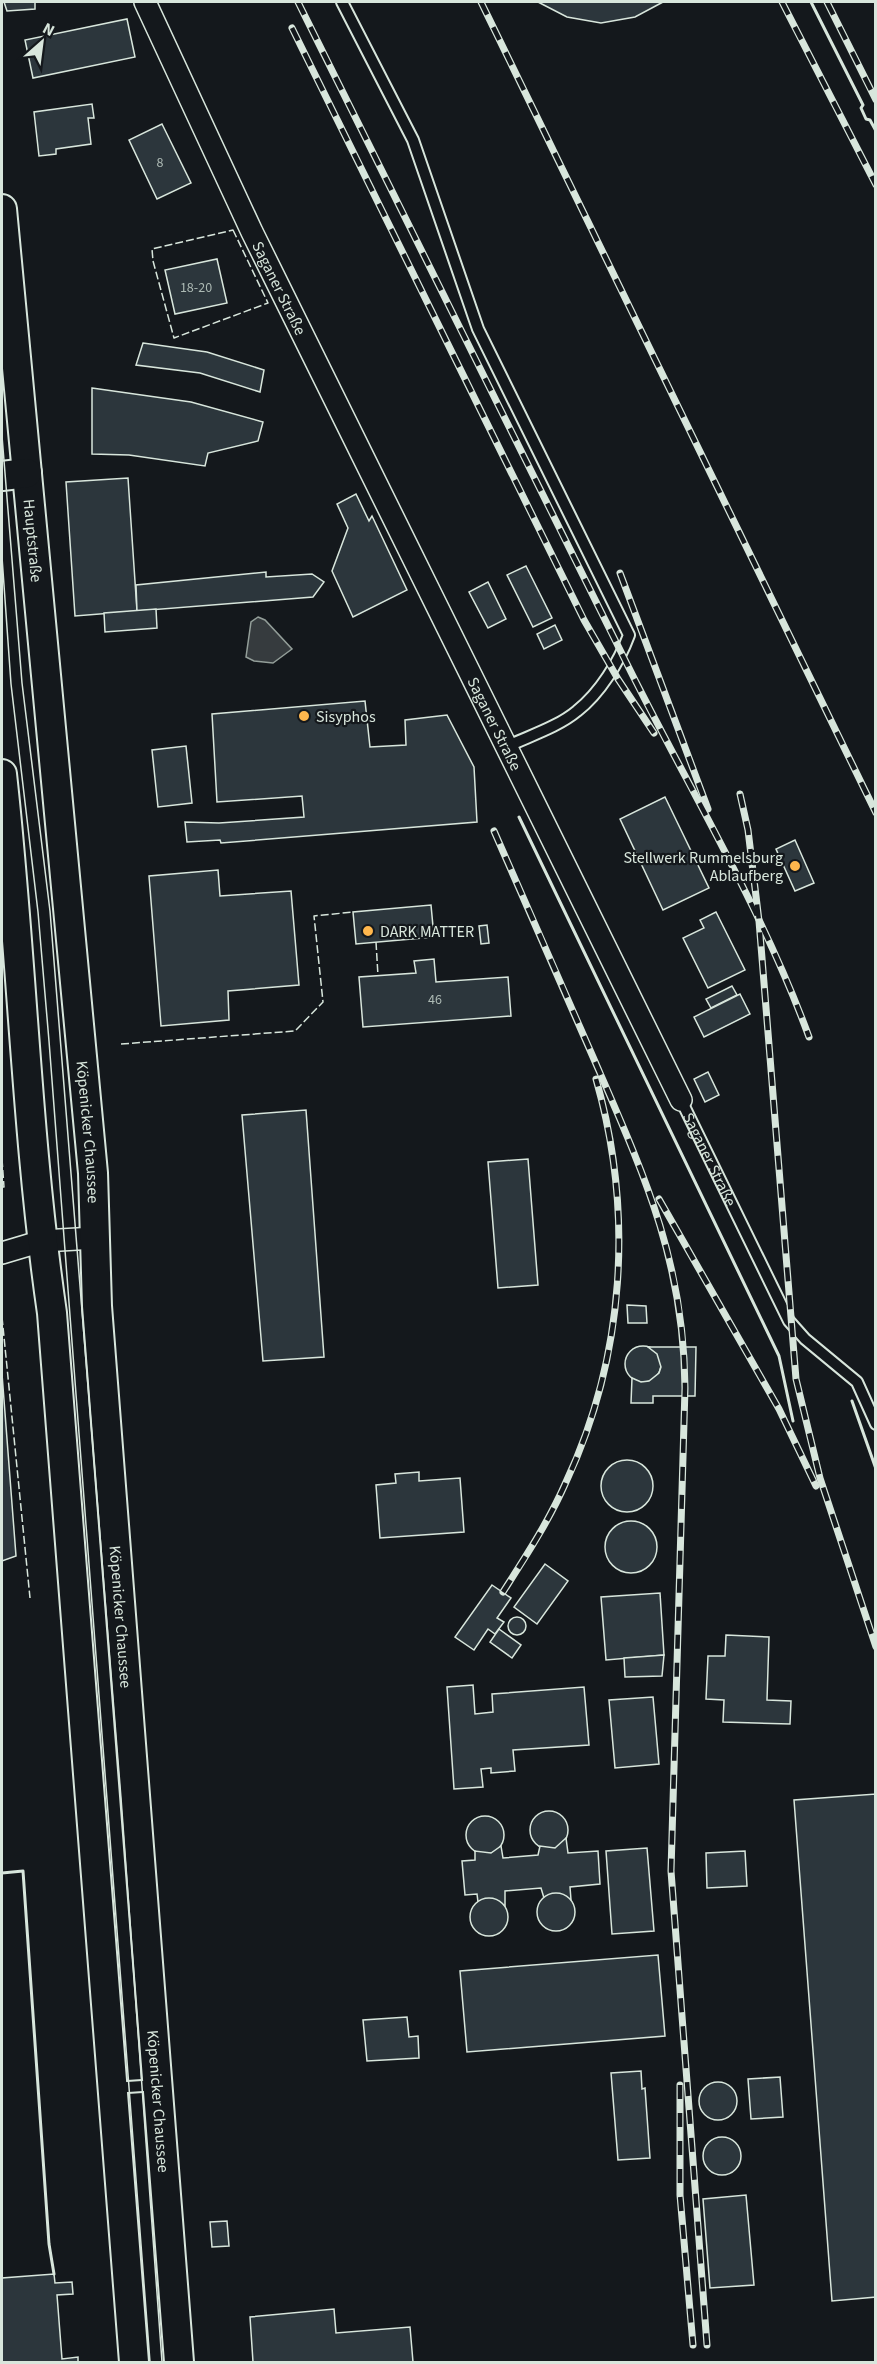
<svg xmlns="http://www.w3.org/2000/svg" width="877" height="2364" font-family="'Source Sans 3',sans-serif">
  <rect width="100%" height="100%" fill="#14181c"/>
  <polygon fill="#363b3e" stroke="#939e99" stroke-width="1.5" points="258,617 265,620 292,649 273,663 254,661 246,657 251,622"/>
  <g fill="#2c363c" stroke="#d8e6dc" stroke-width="1.5">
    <polygon points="4,2 35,2 35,9 7,11"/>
    <polygon points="538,2 663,2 635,17 601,23 567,17"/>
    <polygon points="127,19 135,57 33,78 25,40"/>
    <polygon points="92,104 94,118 88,118 91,144 56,149 56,154 39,156 34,112"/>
    <polygon points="162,124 191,183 157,199 129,140"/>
    <polygon points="217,259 227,303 175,314 165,270"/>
    <polygon points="143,343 207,352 264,370 260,392 200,373 136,365"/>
    <polygon points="92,388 191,402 263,422 258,441 208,453 205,466 129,455 92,454"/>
    <polygon points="128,478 137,611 75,616 66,482"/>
    <polygon points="356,494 369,521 372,516 407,590 353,617 332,571 348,528 337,504"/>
    <polygon points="526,566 552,618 533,627 507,575"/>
    <polygon points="266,572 266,577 312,574 324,582 313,597 137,611 136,585"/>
    <polygon points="488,582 506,619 488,628 469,592"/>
    <polygon points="156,609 157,628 105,632 104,613"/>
    <polygon points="555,625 562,640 544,649 537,634"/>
    <polygon points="365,701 370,747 406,745 405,720 447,715 474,767 477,822 221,843 220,840 187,842 185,822 219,823 304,817 302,796 217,802 212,714"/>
    <polygon points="186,746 192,803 158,807 152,750"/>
    <polygon points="665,797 709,888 663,910 620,819"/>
    <polygon points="795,840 814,883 795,891 776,849"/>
    <polygon points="218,870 220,896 291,891 299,985 228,991 229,1020 161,1026 149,876"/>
    <polygon points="431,905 434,937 356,944 353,912"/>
    <polygon points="716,912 745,970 708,988 683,938 704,928 700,920"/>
    <polygon points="487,925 489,943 481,944 479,926"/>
    <polygon points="434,959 436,982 508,977 511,1016 363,1027 359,977 416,973 414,961"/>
    <polygon points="732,986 737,995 711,1008 706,999"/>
    <polygon points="740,994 750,1014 704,1037 694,1017"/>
    <polygon points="708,1072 719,1095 705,1102 694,1079"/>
    <polygon points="306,1110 324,1357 263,1361 242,1115"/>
    <polygon points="528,1159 538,1285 498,1288 488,1162"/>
    <polygon points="627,1305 646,1306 647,1323 628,1323"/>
    <circle cx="643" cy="1364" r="18"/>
    <polygon points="648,1347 696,1347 695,1396 653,1396 653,1403 631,1403 632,1378 641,1382 649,1381 659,1373 661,1367 657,1354"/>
    <polygon points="2,1374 16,1556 2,1561"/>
    <circle cx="627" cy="1486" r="26"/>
    <polygon points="419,1472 419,1481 460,1478 464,1532 380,1538 376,1485 396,1483 395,1474"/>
    <circle cx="631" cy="1547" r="26"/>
    <polygon points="545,1564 568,1581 537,1624 514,1607"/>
    <polygon points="492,1585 511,1598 497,1618 504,1622 495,1634 488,1629 474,1650 455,1637"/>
    <polygon points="660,1593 664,1655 606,1660 601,1597"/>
    <circle cx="517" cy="1626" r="9"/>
    <polygon points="499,1629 521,1645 512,1658 490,1642"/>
    <polygon points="726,1635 769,1637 767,1700 791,1701 790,1724 723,1722 724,1700 706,1699 708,1656 725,1656"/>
    <polygon points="664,1655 662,1676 625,1677 624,1658"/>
    <polygon points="473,1685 475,1714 493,1712 492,1694 584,1687 589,1745 513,1750 515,1771 491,1773 491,1768 481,1769 483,1787 454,1789 447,1687"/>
    <polygon points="653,1697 659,1764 615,1768 609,1700"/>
    <polygon points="876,1794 876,2297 832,2301 794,1800"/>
    <circle cx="549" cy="1830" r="19"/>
    <circle cx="485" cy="1835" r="19"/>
    <polygon points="566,1838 568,1853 598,1851 600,1884 570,1887 571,1900 560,1894 544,1898 541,1888 505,1891 505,1906 493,1899 478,1902 477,1894 465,1895 462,1861 475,1860 475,1851 491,1853 501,1846 503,1858 538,1855 540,1846 555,1848"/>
    <polygon points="647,1848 654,1931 612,1934 606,1851"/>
    <polygon points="745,1851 747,1886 707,1888 706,1853"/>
    <circle cx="556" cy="1912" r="19"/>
    <circle cx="489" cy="1917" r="19"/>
    <polygon points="658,1955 665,2036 467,2052 460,1971"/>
    <polygon points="407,2017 409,2037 418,2036 419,2058 367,2061 363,2020"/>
    <polygon points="641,2071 642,2089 645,2088 650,2158 618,2160 611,2073"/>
    <polygon points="780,2077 783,2117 751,2119 748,2079"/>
    <circle cx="718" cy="2101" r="19"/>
    <circle cx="722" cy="2156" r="19"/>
    <polygon points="746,2195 754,2285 710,2288 703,2199"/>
    <polygon points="227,2221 229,2246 212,2247 210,2222"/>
    <polygon points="54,2274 55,2283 72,2282 73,2294 57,2295 62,2359 78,2357 78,2362 2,2362 2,2278"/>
    <polygon points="334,2309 336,2333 410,2327 413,2362 253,2362 250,2317"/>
  </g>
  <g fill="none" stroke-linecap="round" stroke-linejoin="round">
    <g stroke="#d8e6dc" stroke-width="14">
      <g id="service">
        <path d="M 342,2 L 413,140 L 478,329 L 629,635 C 619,662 600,693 577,711 C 558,727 529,736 506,747"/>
        <path id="s1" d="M 681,1100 L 789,1321 L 805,1339 L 857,1382 L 876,1424"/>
        <polyline points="113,2088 157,2085"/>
      </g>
    </g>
    <g stroke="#d8e6dc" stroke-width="24">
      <g id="minor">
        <path id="s2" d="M 145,2 L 252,232 L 681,1100"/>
        <polyline points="2,1253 42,1241 95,1238"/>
      </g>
    </g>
    <g stroke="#d8e6dc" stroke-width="32">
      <g id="secondary">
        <path id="s3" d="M 2,209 L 93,1173 L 97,1306 L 179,2362"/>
        <polyline points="2,476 27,473"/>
        <path d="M 2,774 C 22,953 26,1134 52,1313 L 134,2362"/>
      </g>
    </g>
    <use href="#service" stroke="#14181c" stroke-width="10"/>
    <use href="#minor" stroke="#14181c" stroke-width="21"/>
    <use href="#secondary" stroke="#14181c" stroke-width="28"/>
    <g stroke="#d8e6dc" stroke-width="1.5">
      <polyline points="2,436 22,683 50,911 121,1798 162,2362"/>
      <polyline points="2,557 11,684 38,912 49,1041 150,2362"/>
    </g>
    <g stroke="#d8e6dc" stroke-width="7">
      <g id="rail">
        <path d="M 298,2 C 409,225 520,449 631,672 C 691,792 763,911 809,1037"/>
        <polyline points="481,2 876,813"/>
        <polyline points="782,2 876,185"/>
        <polyline points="827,2 876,100"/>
        <polyline points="292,28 584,620 618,679 654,733"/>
        <polyline points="620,573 708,809"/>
        <polyline points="740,794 748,830 759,921 796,1379 820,1478 876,1647"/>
        <path d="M 494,831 C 527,906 560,981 593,1057 C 643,1172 684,1259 685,1388 L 671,1871 L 707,2345"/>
        <polyline points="659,1199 779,1409 816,1486"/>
        <path d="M 503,1592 C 526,1556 549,1521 566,1482 C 625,1356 634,1212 596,1079"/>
        <polyline points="680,2085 680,2195 693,2345"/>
      </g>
    </g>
    <use href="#rail" stroke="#14181c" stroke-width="4.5" stroke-dasharray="14" stroke-linecap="butt"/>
    <g stroke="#d8e6dc" stroke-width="1.5" stroke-dasharray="8 3" stroke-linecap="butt">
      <polygon points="233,230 268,303 174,338 153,261 152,249"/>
      <polyline points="376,942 378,976"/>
      <polyline points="121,1044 295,1031 323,1002 314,916 353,912"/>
      <polyline points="2,1159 4,1187 2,1187"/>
      <polyline points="2,1317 30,1598"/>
    </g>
    <g stroke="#d8e6dc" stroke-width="3">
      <polyline points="811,2 863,105 861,108 866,119 870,120 876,131"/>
      <polyline points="519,817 779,1356 793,1421"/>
      <polyline points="852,1401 876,1469"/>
      <polyline points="2,1873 23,1871 49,2244 54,2274"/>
    </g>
  </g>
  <g fill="#ffb74d" stroke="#14181c" stroke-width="2">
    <circle cx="304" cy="716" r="6"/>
    <circle cx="795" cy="866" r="6"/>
    <circle cx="368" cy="931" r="6"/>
  </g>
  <g text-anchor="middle" stroke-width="4.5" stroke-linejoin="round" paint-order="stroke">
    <g font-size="14" fill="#adbab4">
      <text x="160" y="167">8</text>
      <text x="196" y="292">18-20</text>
      <text x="435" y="1004">46</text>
    </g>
    <g font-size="16" fill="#d8e6dc" stroke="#14181c">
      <text dy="6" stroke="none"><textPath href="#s2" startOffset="316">Saganer Straße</textPath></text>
      <text dy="6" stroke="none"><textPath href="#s3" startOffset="333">Hauptstraße</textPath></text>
      <text dy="6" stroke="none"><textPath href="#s2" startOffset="802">Saganer Straße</textPath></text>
      <text dy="6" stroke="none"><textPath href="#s3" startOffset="927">Köpenicker Chaussee</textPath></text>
      <text dy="6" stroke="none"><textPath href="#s1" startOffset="66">Saganer Straße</textPath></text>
      <text dy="6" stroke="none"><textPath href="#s3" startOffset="1413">Köpenicker Chaussee</textPath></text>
      <text dy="6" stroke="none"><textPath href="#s3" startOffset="1899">Köpenicker Chaussee</textPath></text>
    </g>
    <g font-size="16" fill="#d8e6dc" stroke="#14181c" text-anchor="start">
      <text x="316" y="722">Sisyphos</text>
      <text x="783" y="863" text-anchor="end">Stellwerk Rummelsburg<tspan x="783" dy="18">Ablaufberg</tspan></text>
      <text x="380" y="937">DARK MATTER</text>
    </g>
  </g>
  <rect width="877" height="2364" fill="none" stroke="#d8e6dc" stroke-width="6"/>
  <g transform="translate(42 42) rotate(28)" stroke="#14181c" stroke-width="4.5" paint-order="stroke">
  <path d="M0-4.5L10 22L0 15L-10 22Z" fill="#d8e6dc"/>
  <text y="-9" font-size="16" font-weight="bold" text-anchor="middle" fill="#d8e6dc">N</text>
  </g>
</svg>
